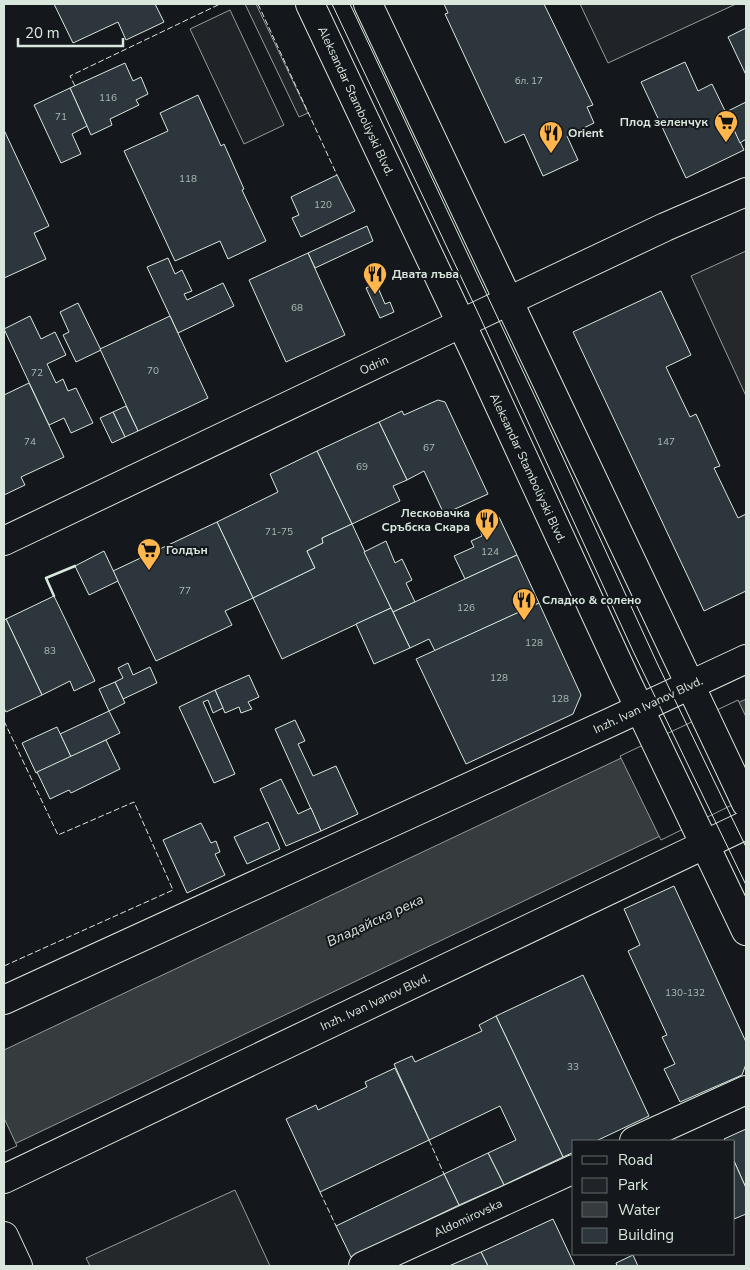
<svg xmlns="http://www.w3.org/2000/svg" width="750" height="1270" font-family="'Nunito Sans',sans-serif">
  <rect width="100%" height="100%" fill="#14181c"/>
  <g fill="#202428" stroke="#939e99">
    <polygon points="245,4 256,4 308,113 299,117"/>
    <polygon points="580,4 736,4 608,63"/>
    <polygon points="230,10 284,125 244,144 190,29"/>
  </g>
  <g fill="#24282b" stroke="#939e99">
    <polygon points="746,251 746,396 691,276"/>
    <polygon points="235,1190 270,1266 90,1266 86,1258"/>
  </g>
  <polygon fill="#363b3e" stroke="#939e99" points="746,699 746,795 4,1149 4,1050"/>
  <g fill="#14181c" stroke="#939e99">
    <polygon points="738,700 746,717 746,798 661,840 620,756"/>
    <polygon points="4,1118 17,1146 4,1152"/>
  </g>
  <g fill="#2c363c" stroke="#d8e6dc">
    <polygon points="54,4 155,4 164,22 126,40 118,22 73,43"/>
    <polygon points="444,4 544,4 593,105 587,107 594,123 567,136 578,160 543,176 524,134 505,143 445,14 448,13"/>
    <polygon points="746,28 746,75 728,37"/>
    <polygon points="685,62 698,91 712,84 744,150 686,178 641,82"/>
    <polygon points="125,63 133,81 141,77 148,94 136,100 139,105 110,119 112,125 91,135 70,88"/>
    <polygon points="70,88 87,126 72,134 81,154 61,163 34,105"/>
    <polygon points="198,95 221,146 224,144 244,189 242,190 266,241 228,259 220,241 175,261 124,151 168,131 160,113"/>
    <polygon points="746,102 746,139 740,143 726,112"/>
    <polygon points="4,130 49,226 34,233 46,259 4,278"/>
    <polygon points="337,175 355,211 301,237 292,218 299,215 291,197"/>
    <polygon points="367,226 373,241 315,268 308,253"/>
    <polygon points="308,253 345,335 286,362 249,280"/>
    <polygon points="168,258 175,274 182,270 192,291 184,294 187,300 223,283 234,306 178,333 147,267"/>
    <polygon points="376,283 385,304 390,302 394,312 380,318 366,288"/>
    <polygon points="661,291 691,355 666,367 690,417 696,414 720,466 714,468 738,518 746,514 746,591 704,611 573,332"/>
    <polygon points="78,303 101,350 76,362 63,335 69,332 60,312"/>
    <polygon points="30,316 41,339 55,332 66,355 47,364 56,383 63,379 68,391 76,388 93,423 71,433 64,418 49,425 4,329"/>
    <polygon points="170,316 208,398 138,431 100,349"/>
    <polygon points="29,383 64,457 21,477 25,485 4,495 4,395"/>
    <polygon points="438,400 445,402 488,494 444,514 424,471 407,480 379,422 402,411 404,415"/>
    <polygon points="126,406 138,431 125,437 113,412"/>
    <polygon points="113,412 125,437 112,443 100,418"/>
    <polygon points="379,422 407,480 393,486 400,501 352,524 317,451"/>
    <polygon points="317,451 352,524 322,538 323,543 307,551 315,568 253,598 217,522 278,492 270,474"/>
    <polygon points="499,517 517,555 465,579 454,556 474,547 471,541 482,536 479,527"/>
    <polygon points="217,522 253,598 225,611 232,625 156,661 113,571"/>
    <polygon points="352,524 391,608 282,659 253,598 315,568 307,551 323,543 322,538"/>
    <polygon points="386,541 395,563 402,559 412,580 406,583 415,602 393,612 364,552"/>
    <polygon points="104,551 118,581 89,595 75,566"/>
    <polygon points="517,555 539,603 435,651 429,639 410,648 393,612"/>
    <polygon points="54,596 95,681 74,691 70,681 42,695 6,619"/>
    <polygon points="539,603 581,695 573,714 466,764 416,659"/>
    <polygon points="391,608 410,648 374,664 356,624"/>
    <polygon points="6,619 42,695 6,712 4,708 4,620"/>
    <polygon points="128,663 133,675 150,667 157,683 123,699 115,682 123,678 118,668"/>
    <polygon points="249,675 259,697 248,702 252,709 241,713 239,707 225,713 215,690"/>
    <polygon points="115,682 125,703 109,711 99,689"/>
    <polygon points="215,690 223,708 213,713 208,700 203,702 235,774 214,783 179,707"/>
    <polygon points="109,711 120,733 71,757 60,734"/>
    <polygon points="295,720 305,741 298,744 313,776 336,766 358,814 321,831 275,729"/>
    <polygon points="57,727 71,757 36,773 22,743"/>
    <polygon points="106,740 120,769 71,793 69,790 50,799 37,772"/>
    <polygon points="281,779 298,814 311,808 321,831 286,846 260,789"/>
    <polygon points="268,822 280,849 247,864 234,837"/>
    <polygon points="201,823 211,843 216,841 220,852 215,854 225,875 187,893 163,840"/>
    <polygon points="674,886 746,1042 746,1064 742,1075 680,1102 664,1069 675,1064 662,1037 667,1035 628,951 640,945 624,909"/>
    <polygon points="583,975 649,1116 596,1141 574,1141 574,1152 563,1157 496,1016"/>
    <polygon points="496,1016 563,1157 504,1185 488,1153 516,1140 500,1106 429,1140 394,1064 412,1056 415,1062 482,1031 479,1025"/>
    <polygon points="395,1068 429,1140 320,1192 286,1119 316,1105 318,1110 367,1087 365,1082"/>
    <polygon points="746,1129 746,1188 734,1161 734,1141 725,1141 724,1139"/>
    <polygon points="488,1153 504,1185 459,1205 444,1174"/>
    <polygon points="734,1161 746,1188 746,1214 734,1219"/>
    <polygon points="444,1174 459,1205 351,1257 336,1226"/>
    <polygon points="553,1219 575,1266 488,1266 481,1252"/>
    <polygon points="481,1252 488,1266 449,1266"/>
    <polygon points="633,1255 638,1266 617,1266 616,1263"/>
  </g>
  <g fill="none" stroke-linecap="round" stroke-linejoin="round">
    <g stroke="#d8e6dc" stroke-width="30">
      <g id="street">
        <polyline points="4,541 479,315 665,227 746,192"/>
        <polyline points="4,1000 611,722 746,659"/>
        <polyline points="634,1141 746,1090"/>
        <polyline points="4,1179 746,825"/>
        <polyline points="363,1266 574,1169"/>
      </g>
    </g>
    <g stroke="#d8e6dc" stroke-width="30">
      <g id="secondary">
        <polyline points="310,4 477,357 625,678 746,931"/>
        <polyline points="368,4 746,803"/>
      </g>
    </g>
    <g stroke="#d8e6dc" stroke-width="30">
      <polyline id="primary" points="4,1236 18,1266"/>
    </g>
    <use href="#street" stroke="#14181c" stroke-width="28"/>
    <use href="#secondary" stroke="#14181c" stroke-width="28"/>
    <use href="#primary" stroke="#14181c" stroke-width="28"/>
    <g stroke="#d8e6dc" stroke-width="1">
      <polyline points="332,4 479,315 633,651 746,885"/>
      <polyline points="350,4 543,414 657,663 746,847"/>
    </g>
    <g stroke="#d8e6dc" stroke-width="1" stroke-dasharray="6 2.5" stroke-linecap="butt">
      <polyline points="258,4 337,175"/>
      <polyline points="75,86 70,76 220,4"/>
      <polyline points="4,721 58,835 134,802 173,890 4,966"/>
      <polyline points="429,1140 444,1174"/>
      <polyline points="320,1192 336,1226"/>
    </g>
    <polyline stroke="#d8e6dc" stroke-width="2.5" points="54,596 46,578 75,566"/>
  </g>
  <defs>
    <g id="supermarket-pin" transform="scale(1.25)"><path d="M0 17L-7.5 6A9.5 9.5 0 1 1 7.5 6Z" fill="#ffb74d" stroke="#14181c"/><path d="M-6-5.5h2.5l.6 2H6L4.5 2H-2.5L-4.4-4H-6ZM-1.5 3.2a1.3 1.3 0 1 0 .1 0ZM3 3.2a1.3 1.3 0 1 0 .1 0Z" fill="#111"/></g>
    <g id="restaurant-pin" transform="scale(1.25)"><path d="M0 17L-7.5 6A9.5 9.5 0 1 1 7.5 6Z" fill="#ffb74d" stroke="#14181c"/><path d="M-5-6h1v4h1v-4h1v4h1v-4h1v5L-1.5 .5V6h-2V.5L-5-1ZM5-6V6H3V1.5H1.5Q1.5-4 5-6Z" fill="#111"/></g>
  </defs>
  <g fill-rule="evenodd">
    <use href="#supermarket-pin" x="726" y="122"/>
    <use href="#restaurant-pin" x="551" y="133"/>
    <use href="#restaurant-pin" x="375" y="274"/>
    <use href="#restaurant-pin" x="487" y="520"/>
    <use href="#supermarket-pin" x="149" y="550"/>
    <use href="#restaurant-pin" x="524" y="600"/>
  </g>
  <g text-anchor="middle" stroke-width="4" stroke-linejoin="round" paint-order="stroke">
    <g font-size="10" fill="#adbab4">
      <text x="529" y="84">бл. 17</text>
      <text x="108" y="101">116</text>
      <text x="61" y="120">71</text>
      <text x="188" y="182">118</text>
      <text x="323" y="208">120</text>
      <text x="297" y="311">68</text>
      <text x="153" y="374">70</text>
      <text x="37" y="376">72</text>
      <text x="30" y="445">74</text>
      <text x="666" y="445">147</text>
      <text x="429" y="451">67</text>
      <text x="362" y="470">69</text>
      <text x="279" y="535">71-75</text>
      <text x="490" y="555">124</text>
      <text x="185" y="594">77</text>
      <text x="466" y="611">126</text>
      <text x="534" y="646">128</text>
      <text x="50" y="654">83</text>
      <text x="499" y="681">128</text>
      <text x="560" y="702">128</text>
      <text x="685" y="996">130-132</text>
      <text x="573" y="1070">33</text>
    </g>
    <g font-size="12" fill="#d8e6dc" stroke="#14181c">
      <text transform="translate(356 101) rotate(65)" y="4">Aleksandar Stamboliyski Blvd.</text>
      <text transform="translate(374 365) rotate(-25)" y="4">Odrin</text>
      <text transform="translate(528 468) rotate(65)" y="4">Aleksandar Stamboliyski Blvd.</text>
      <text transform="translate(648 705) rotate(-25)" y="4">Inzh. Ivan Ivanov Blvd.</text>
      <text transform="translate(375 1002) rotate(-25)" y="4">Inzh. Ivan Ivanov Blvd.</text>
      <text transform="translate(468 1218) rotate(-25)" y="4">Aldomirovska</text>
    </g>
    <g font-size="12" font-weight="bold" fill="#d8e6dc" stroke="#14181c" text-anchor="start">
      <text x="708" y="126" text-anchor="end">Плод зеленчук</text>
      <text x="568" y="137">Orient</text>
      <text x="392" y="278">Двата лъва</text>
      <text x="470" y="517" text-anchor="end">Лесковачка<tspan x="470" dy="14">Сръбска Скара</tspan></text>
      <text x="166" y="554">Голдън</text>
      <text x="542" y="604">Сладко &amp; солено</text>
    </g>
    <g font-size="14" font-style="italic" fill="#d8e6dc" stroke="#14181c">
      <text transform="translate(375 920) rotate(-25)" y="5">Владайска река</text>
    </g>
  </g>
  <rect width="750" height="1270" fill="none" stroke="#d8e6dc" stroke-width="10"/>
  <rect x="572" y="1140" width="162" height="115" fill="#14181c" stroke="#626a69"/>
  <rect x="582" y="1156" width="25" height="8" fill="#14181c" stroke="#626a69"/>
  <text x="618" y="1165" font-size="15" fill="#d8e6dc">Road</text>
  <rect x="582" y="1178" width="25" height="15" fill="#202428" stroke="#626a69"/>
  <text x="618" y="1190" font-size="15" fill="#d8e6dc">Park</text>
  <rect x="582" y="1202" width="25" height="15" fill="#363b3e" stroke="#626a69"/>
  <text x="618" y="1215" font-size="15" fill="#d8e6dc">Water</text>
  <rect x="582" y="1228" width="25" height="15" fill="#2c363c" stroke="#626a69"/>
  <text x="618" y="1240" font-size="15" fill="#d8e6dc">Building</text>
  <path d="M18 38v8h105v-8" fill="none" stroke="#d8e6dc" stroke-width="2.5"/>
  <text x="25" y="38" font-size="15" fill="#d8e6dc" stroke="#14181c" stroke-width="4" paint-order="stroke">20 m</text>
</svg>
